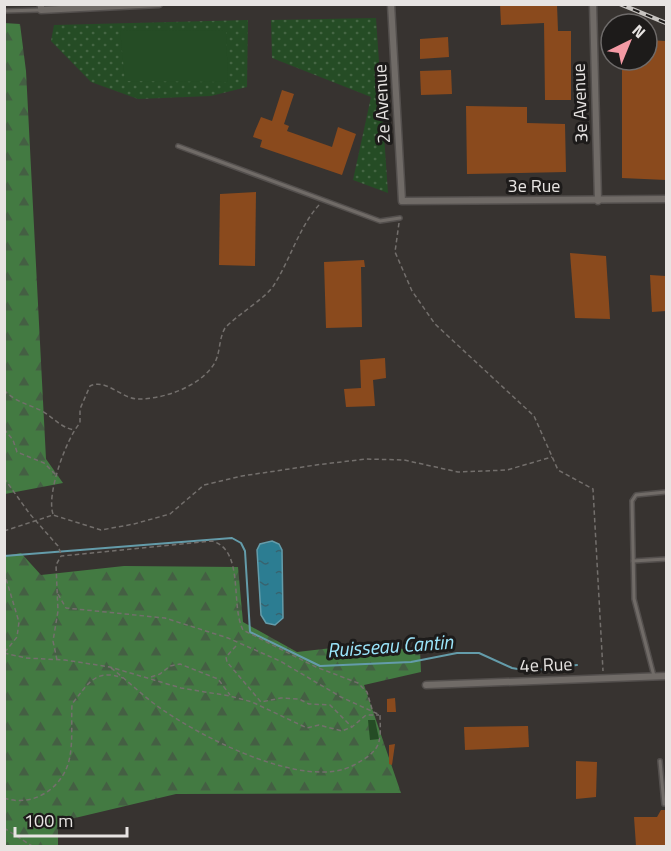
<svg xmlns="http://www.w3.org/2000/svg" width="671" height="851" font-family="'Titillium Web',sans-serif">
  <defs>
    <pattern id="grass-dots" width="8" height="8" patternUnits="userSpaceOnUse" patternTransform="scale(1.5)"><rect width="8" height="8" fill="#254c25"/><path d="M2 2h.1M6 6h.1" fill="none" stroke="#456644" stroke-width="1.8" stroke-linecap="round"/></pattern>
    <pattern id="forest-firs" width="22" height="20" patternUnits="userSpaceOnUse" patternTransform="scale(1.5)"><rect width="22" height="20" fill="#437a42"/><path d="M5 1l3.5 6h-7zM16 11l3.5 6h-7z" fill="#445f43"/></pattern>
    <pattern id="water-ripples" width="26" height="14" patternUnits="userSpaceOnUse" patternTransform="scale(1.5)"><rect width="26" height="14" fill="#2c7d92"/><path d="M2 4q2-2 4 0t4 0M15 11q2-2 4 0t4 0" fill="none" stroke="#37636f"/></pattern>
  </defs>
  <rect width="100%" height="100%" fill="#373330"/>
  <g fill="url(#grass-dots)">
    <polygon points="376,18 388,193 353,180 371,97 272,58 271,20"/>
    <polygon points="248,20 247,87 211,96 138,99 91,82 51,41 54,25"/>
  </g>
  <g fill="url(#forest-firs)">
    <polygon points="4,23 20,24 26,71 46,459 63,483 5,494"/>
    <polygon points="21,553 41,575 124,566 238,567 243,622 297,652 332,648 420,649 421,672 364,685 401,793 176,794 58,822 58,846 5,846 5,556"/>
  </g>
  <g fill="#254c25">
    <polygon points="120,30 226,31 228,82 125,81"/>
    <polygon points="368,720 375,720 379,739 370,740"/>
  </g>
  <polygon fill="url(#water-ripples)" stroke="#649caa" stroke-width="1.5" points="272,541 279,544 282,550 283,618 275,625 266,623 261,615 257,550 260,544"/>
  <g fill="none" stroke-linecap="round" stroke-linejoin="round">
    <polyline stroke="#649caa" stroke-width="2" points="4,556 232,538 241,543 245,551 250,632 320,666 411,662 457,653 479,653 512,668 529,671 577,665"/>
  </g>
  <g fill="#8a4a1d">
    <polygon points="500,4 557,4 558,31 571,31 571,100 545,100 544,23 501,25"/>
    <polygon points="448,37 449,57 420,59 420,39"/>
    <polygon points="647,40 666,41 666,180 622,178 622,60 647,60"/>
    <polygon points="451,70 452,94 421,95 420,71"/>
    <polygon points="282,90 294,94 284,124 289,126 287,131 332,147 338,127 356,134 342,175 260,147 262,140 253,137 255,131 261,117 272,121"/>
    <polygon points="466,106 527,107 527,123 565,124 566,172 467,174"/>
    <polygon points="256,192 255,266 219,265 220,194"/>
    <polygon points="570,253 606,256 610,319 575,318"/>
    <polygon points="364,260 365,267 361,267 362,327 326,328 324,262"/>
    <polygon points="650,275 666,276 666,311 652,312"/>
    <polygon points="385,358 386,378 373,380 375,406 346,407 344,389 361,388 360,360"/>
    <polygon points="395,698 396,712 387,712 387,699"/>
    <polygon points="528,726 529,747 465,750 464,727"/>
    <polygon points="395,744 392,765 389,764 389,745"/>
    <polygon points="576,761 597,762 596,797 576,799"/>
    <polygon points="661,810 666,810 666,846 636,846 634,817 657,817"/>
  </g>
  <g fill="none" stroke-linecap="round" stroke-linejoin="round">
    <g stroke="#534f4d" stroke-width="6">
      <g id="lane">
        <polyline points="4,11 39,10"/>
        <polyline points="178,146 380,221 400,218"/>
        <polyline points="633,561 666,559"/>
        <polyline points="654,676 634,599 632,501 636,495 666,492"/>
        <polyline points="660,761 664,804 666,804"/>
      </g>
    </g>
    <g stroke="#534f4d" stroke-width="9">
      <g id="street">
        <polyline points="41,4 41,10 159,4"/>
        <polyline points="391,4 402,201 666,199"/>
        <polyline points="593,4 598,201"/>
        <polyline points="426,685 666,676"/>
      </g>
    </g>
    <g stroke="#736f6c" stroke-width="1.5" stroke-dasharray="4.5 3" stroke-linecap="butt">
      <polyline points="399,223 395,252 412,291 435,324 534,416 558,470 593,489 603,671"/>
      <polyline points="4,294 4,312"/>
      <path d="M 4,390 C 15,402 28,404 42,411 C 54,418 60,427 74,430"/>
      <polyline points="4,429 13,440 17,452 44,463 56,475"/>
      <polyline points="4,478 29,513 58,546 61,554"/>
      <path d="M 53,514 C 46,494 67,437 80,423 L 80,409 L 90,386 C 106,378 122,399 138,399 C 163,399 196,388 212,367 C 221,356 218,340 225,328 C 238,314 265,299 274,285 C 290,260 299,227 319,205"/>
      <polyline points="4,531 53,515 101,530 134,524 170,514 204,485 242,476 316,465 366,459 404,460 458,472 507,470 552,457"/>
      <polyline points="4,572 19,622 17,637 5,652"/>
      <path d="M 58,594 L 66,608 L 165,618 L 228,638 L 280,661 L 341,697 L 380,715 C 381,745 381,750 354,765 C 306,791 205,739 163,710 C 145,698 128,681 110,667"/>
      <polyline points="236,646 226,657 227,662 261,702 281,698 299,699 309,704 330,705 352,727"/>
      <polyline points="4,653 26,658 65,660 110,667 181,688 230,696 252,702 307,728 319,725 342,731 352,727 366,715 379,715"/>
      <path d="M 57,660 L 53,641 L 58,611 L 56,565 L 61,556 L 212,541 C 245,550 230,605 243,630 L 316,667 L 358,683 L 367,692 L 372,709"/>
      <polyline points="151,677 160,674 170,666 180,664 218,679 230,695"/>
      <path d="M 4,798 C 34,808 65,787 70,756 C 73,739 71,721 72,704 C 88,684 95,668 123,678"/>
      <polyline points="4,828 32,846"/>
    </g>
    <use href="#lane" stroke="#706b67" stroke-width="3"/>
    <use href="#street" stroke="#706b67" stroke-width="6"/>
    <g stroke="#c7c4c1" stroke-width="4.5">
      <polyline id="rail" points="620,4 666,23"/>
    </g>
    <use href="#rail" stroke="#1d1b1a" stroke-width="2" stroke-dasharray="7" stroke-linecap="butt"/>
  </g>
  <g text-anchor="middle" stroke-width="6" stroke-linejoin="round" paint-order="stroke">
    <g font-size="18" fill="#e7e4e2" stroke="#1d1b1a">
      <text transform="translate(580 103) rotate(-92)" y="6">3e Avenue</text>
      <text transform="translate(382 104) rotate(-93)" y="6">2e Avenue</text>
      <text x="534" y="192">3e Rue</text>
      <text transform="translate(546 665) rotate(-2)" y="6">4e Rue</text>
    </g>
    <g font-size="20" font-style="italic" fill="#9be6fc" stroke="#1d1b1a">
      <text transform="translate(390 646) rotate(-4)" y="7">Ruisseau Cantin</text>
    </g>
  </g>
  <rect width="671" height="851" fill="none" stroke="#e7e4e2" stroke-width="12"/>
  <g transform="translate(629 42) rotate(43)"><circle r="28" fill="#1d1b1a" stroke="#6e6b6a" stroke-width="1.5"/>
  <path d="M0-4.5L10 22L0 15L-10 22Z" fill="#f49aa4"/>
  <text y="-9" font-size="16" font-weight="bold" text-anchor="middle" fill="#e7e4e2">N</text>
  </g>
  <path d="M15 827v9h112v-9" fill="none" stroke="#e7e4e2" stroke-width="3"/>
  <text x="24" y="827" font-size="18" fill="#e7e4e2" stroke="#1d1b1a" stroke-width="4.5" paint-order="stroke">100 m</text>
</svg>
